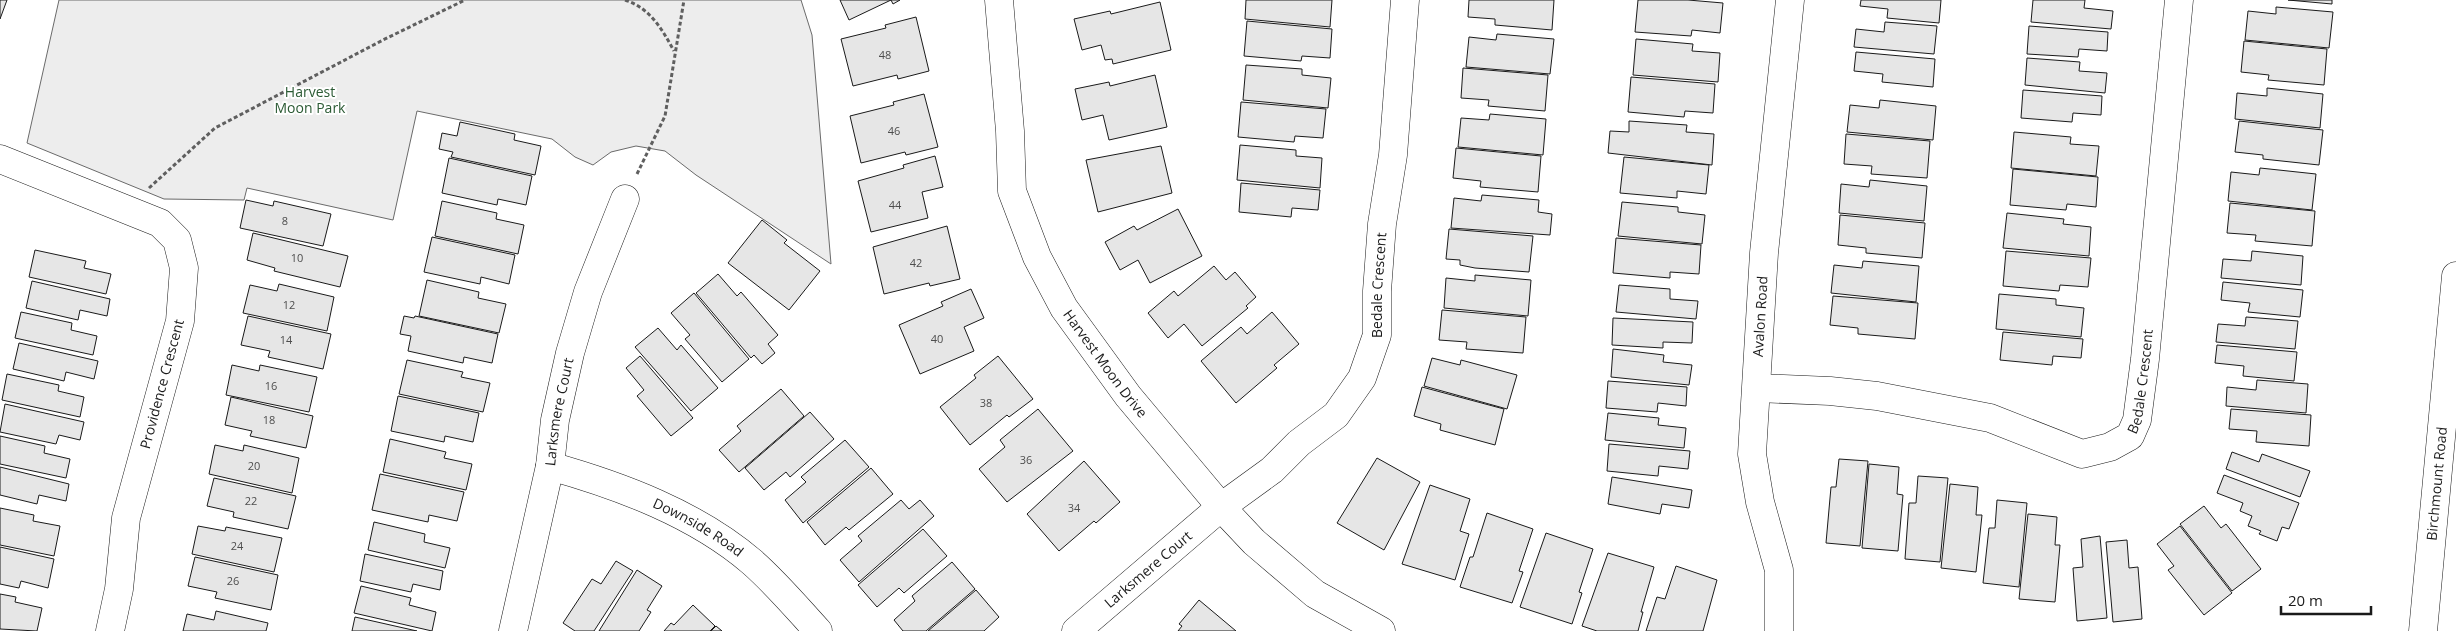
<svg xmlns="http://www.w3.org/2000/svg" width="2456" height="631" font-family="'Open Sans',sans-serif">
  <rect width="100%" height="100%" fill="#fff"/>
  <polygon fill="#ededed" stroke="#6a6a6a" points="59,0 801,0 812,35 831,264 696,175 665,151 636,146 611,152 593,165 575,157 552,139 417,111 393,220 247,188 244,200 164,199 27,143"/>
  <g fill="#e6e6e6" stroke="#1a1a1a">
    <polygon points="0,0 7,0 0,19"/>
    <polygon points="840,0 900,0 893,4 891,0 849,20"/>
    <polygon points="1246,0 1332,0 1330,27 1245,19"/>
    <polygon points="1469,0 1554,0 1552,30 1495,25 1495,19 1468,17"/>
    <polygon points="1638,0 1688,0 1723,3 1720,33 1692,30 1691,36 1635,32"/>
    <polygon points="1861,0 1941,0 1939,23 1887,18 1888,9 1860,6"/>
    <polygon points="2033,0 2085,0 2084,8 2113,11 2111,29 2031,22"/>
    <polygon points="2288,0 2332,0 2332,4"/>
    <polygon points="1160,2 1171,50 1113,64 1112,59 1105,60 1101,45 1082,50 1074,19 1110,11 1111,14"/>
    <polygon points="2276,7 2333,12 2329,48 2245,40 2248,11 2276,14"/>
    <polygon points="916,17 929,71 898,79 897,75 853,86 841,39 886,28 885,25"/>
    <polygon points="1247,21 1332,29 1330,58 1302,56 1301,61 1244,56"/>
    <polygon points="1885,22 1937,26 1934,54 1854,47 1856,29 1884,32"/>
    <polygon points="2029,26 2108,32 2107,51 2079,49 2078,57 2027,54"/>
    <polygon points="1497,34 1554,39 1550,74 1466,67 1469,37 1496,40"/>
    <polygon points="1636,39 1693,44 1692,51 1720,53 1718,82 1633,75"/>
    <polygon points="2244,41 2327,49 2324,85 2268,80 2269,75 2241,72"/>
    <polygon points="1856,52 1935,59 1933,87 1882,82 1883,74 1854,71"/>
    <polygon points="2027,58 2080,62 2079,71 2107,73 2105,93 2025,85"/>
    <polygon points="1246,65 1302,69 1302,75 1331,78 1328,108 1243,100"/>
    <polygon points="1463,68 1548,75 1545,111 1488,106 1489,100 1461,98"/>
    <polygon points="1155,75 1167,127 1109,140 1103,115 1082,120 1075,89 1109,82 1110,86"/>
    <polygon points="1631,77 1715,84 1713,113 1685,111 1684,117 1628,112"/>
    <polygon points="2267,88 2323,94 2320,128 2235,119 2237,93 2267,96"/>
    <polygon points="2023,90 2102,96 2101,115 2073,113 2072,122 2021,118"/>
    <polygon points="924,94 938,147 906,155 905,152 861,163 850,116 894,105 893,102"/>
    <polygon points="1880,100 1936,106 1933,140 1847,132 1850,105 1879,108"/>
    <polygon points="1241,102 1326,109 1323,138 1295,136 1294,142 1238,137"/>
    <polygon points="1490,114 1546,119 1543,155 1458,147 1461,118 1489,120"/>
    <polygon points="1629,121 1687,125 1686,132 1714,134 1712,165 1608,153 1610,131 1629,132"/>
    <polygon points="2239,121 2323,130 2319,165 2263,159 2263,155 2235,152"/>
    <polygon points="460,122 515,134 514,140 541,146 535,175 451,157 453,152 439,149 442,133 457,136"/>
    <polygon points="2014,132 2071,137 2070,144 2099,146 2096,176 2011,168"/>
    <polygon points="1846,134 1930,141 1927,178 1871,174 1872,166 1844,164"/>
    <polygon points="1240,145 1296,150 1296,156 1322,158 1320,188 1237,180"/>
    <polygon points="1161,146 1172,193 1098,212 1086,160"/>
    <polygon points="1456,148 1541,156 1538,192 1480,187 1481,181 1453,178"/>
    <polygon points="935,156 943,187 922,192 928,218 871,232 858,181 904,168 903,165"/>
    <polygon points="1624,157 1709,165 1706,194 1677,191 1677,198 1620,193"/>
    <polygon points="449,158 532,176 526,205 498,199 497,205 442,193"/>
    <polygon points="2260,168 2316,174 2312,210 2228,201 2231,172 2259,175"/>
    <polygon points="2013,169 2098,177 2096,207 2067,204 2066,210 2010,205"/>
    <polygon points="1870,180 1927,186 1924,221 1839,213 1841,184 1869,187"/>
    <polygon points="1241,183 1320,190 1318,210 1292,208 1291,217 1239,212"/>
    <polygon points="1482,195 1539,200 1538,212 1552,214 1550,235 1451,228 1454,198 1481,201"/>
    <polygon points="246,200 273,206 274,201 331,214 323,246 240,228"/>
    <polygon points="442,201 497,213 496,219 524,225 518,254 435,236"/>
    <polygon points="1622,202 1678,207 1678,212 1705,215 1702,244 1618,236"/>
    <polygon points="2230,203 2315,211 2312,246 2255,241 2256,235 2227,233"/>
    <polygon points="1178,209 1202,256 1150,283 1138,260 1120,270 1105,242 1134,226 1137,230"/>
    <polygon points="2007,213 2064,219 2063,224 2091,227 2089,256 2003,248"/>
    <polygon points="1840,215 1925,223 1922,258 1866,253 1866,248 1838,245"/>
    <polygon points="762,220 787,240 784,243 820,271 789,310 728,263"/>
    <polygon points="947,226 960,279 930,286 929,283 884,294 873,247"/>
    <polygon points="1449,229 1533,236 1529,272 1475,268 1460,265 1460,260 1446,259"/>
    <polygon points="253,233 348,256 340,287 274,271 275,268 247,260"/>
    <polygon points="432,237 515,255 509,284 481,277 480,284 424,272"/>
    <polygon points="1616,238 1701,245 1699,274 1670,272 1670,278 1613,273"/>
    <polygon points="35,250 86,261 84,268 111,274 106,294 29,277"/>
    <polygon points="2006,251 2091,258 2088,287 2060,285 2059,291 2003,286"/>
    <polygon points="2252,251 2303,256 2301,285 2221,278 2223,259 2251,261"/>
    <polygon points="1863,261 1919,266 1916,302 1831,293 1834,265 1862,268"/>
    <polygon points="1214,266 1226,280 1235,272 1256,297 1246,306 1248,308 1202,346 1184,324 1168,338 1148,313 1174,291 1178,296"/>
    <polygon points="718,274 737,296 741,292 778,335 768,344 775,353 762,364 754,355 751,358 696,293"/>
    <polygon points="1475,275 1531,280 1528,316 1444,308 1446,278 1475,281"/>
    <polygon points="427,280 479,292 478,298 506,304 499,333 419,316"/>
    <polygon points="32,281 110,299 107,316 80,310 78,320 26,308"/>
    <polygon points="2223,282 2303,290 2300,317 2248,312 2250,303 2221,300"/>
    <polygon points="279,284 334,297 327,331 243,313 250,285 277,291"/>
    <polygon points="1619,285 1670,289 1670,299 1698,301 1696,319 1616,312"/>
    <polygon points="971,289 984,318 964,327 974,351 920,374 899,325 943,306 941,302"/>
    <polygon points="694,293 749,359 722,382 685,339 690,335 671,313"/>
    <polygon points="1999,294 2056,299 2056,305 2084,308 2081,337 1996,329"/>
    <polygon points="1833,296 1918,303 1915,339 1858,334 1858,328 1830,325"/>
    <polygon points="1442,310 1526,317 1523,353 1466,349 1467,342 1439,340"/>
    <polygon points="21,312 72,323 71,330 97,336 93,355 15,338"/>
    <polygon points="1272,312 1299,344 1274,365 1277,368 1236,403 1201,361 1241,327 1247,334"/>
    <polygon points="248,316 331,334 323,369 268,357 270,351 241,345"/>
    <polygon points="404,316 414,318 415,316 498,334 492,363 464,357 463,363 408,351 411,336 400,334"/>
    <polygon points="2246,317 2298,321 2295,349 2216,342 2218,324 2245,326"/>
    <polygon points="1613,318 1693,322 1692,343 1663,342 1663,348 1612,345"/>
    <polygon points="658,328 677,350 681,345 718,388 691,411 635,347"/>
    <polygon points="2003,332 2083,339 2081,358 2053,356 2052,365 2000,360"/>
    <polygon points="19,343 98,361 94,379 66,372 64,381 13,369"/>
    <polygon points="2217,345 2297,352 2294,381 2243,376 2244,366 2215,363"/>
    <polygon points="1613,349 1664,355 1663,362 1692,365 1689,385 1611,377"/>
    <polygon points="640,356 693,418 671,436 637,396 644,390 626,368"/>
    <polygon points="998,356 1033,399 1009,417 1007,415 970,445 940,407 976,378 974,375"/>
    <polygon points="1432,358 1460,365 1461,360 1517,375 1507,409 1424,386"/>
    <polygon points="407,360 463,372 461,377 490,383 483,412 399,394"/>
    <polygon points="232,365 259,371 260,365 317,377 309,412 226,395"/>
    <polygon points="7,374 59,385 58,391 84,397 80,417 2,400"/>
    <polygon points="2257,380 2308,384 2306,413 2226,406 2227,387 2256,390"/>
    <polygon points="1608,381 1687,387 1686,406 1658,403 1657,412 1606,408"/>
    <polygon points="1422,387 1504,409 1495,445 1440,430 1441,424 1414,416"/>
    <polygon points="781,389 804,416 739,472 719,450 741,431 737,426"/>
    <polygon points="398,396 479,413 473,442 445,436 444,442 391,431"/>
    <polygon points="231,397 313,416 306,448 250,436 252,431 225,425"/>
    <polygon points="5,404 84,422 80,440 59,435 56,444 0,432"/>
    <polygon points="1038,409 1073,451 1007,502 979,469 1005,447 1000,440"/>
    <polygon points="2231,409 2311,415 2309,446 2256,442 2257,431 2229,429"/>
    <polygon points="810,412 834,439 790,477 786,472 764,490 745,468"/>
    <polygon points="1608,413 1659,418 1658,425 1686,428 1684,448 1605,440"/>
    <polygon points="0,436 45,446 44,453 70,459 66,478 0,464"/>
    <polygon points="390,439 446,452 444,458 472,464 466,490 383,472"/>
    <polygon points="845,440 869,467 803,523 785,500 806,482 801,477"/>
    <polygon points="1609,444 1690,451 1688,469 1659,466 1658,476 1607,471"/>
    <polygon points="215,445 243,451 244,445 299,458 292,493 209,474"/>
    <polygon points="2232,452 2259,462 2262,454 2310,471 2300,497 2226,469"/>
    <polygon points="1377,458 1420,482 1384,550 1337,523"/>
    <polygon points="1839,459 1868,461 1860,546 1826,543 1831,487 1836,487"/>
    <polygon points="1084,461 1120,502 1096,523 1094,521 1059,551 1027,514"/>
    <polygon points="1869,464 1899,467 1897,494 1903,495 1898,551 1862,548"/>
    <polygon points="0,467 69,484 66,501 39,495 37,504 0,495"/>
    <polygon points="871,468 893,494 849,530 846,527 825,545 807,522"/>
    <polygon points="380,474 464,492 457,521 429,515 428,522 372,510"/>
    <polygon points="2224,475 2299,503 2289,529 2282,527 2277,541 2259,534 2261,531 2248,526 2252,516 2240,511 2243,503 2217,493"/>
    <polygon points="1918,476 1948,478 1940,562 1905,559 1909,503 1916,503"/>
    <polygon points="1612,477 1692,490 1689,508 1662,504 1660,514 1608,504"/>
    <polygon points="214,478 296,496 288,529 233,517 234,512 207,506"/>
    <polygon points="1950,484 1978,487 1976,515 1982,515 1976,572 1941,568"/>
    <polygon points="1430,485 1470,499 1460,531 1469,534 1455,580 1402,564"/>
    <polygon points="901,500 909,509 920,500 934,516 859,582 840,560 862,541 858,536"/>
    <polygon points="1997,500 2027,503 2019,587 1983,583 1989,528 1995,528"/>
    <polygon points="2204,506 2221,528 2226,524 2261,569 2232,591 2180,524"/>
    <polygon points="0,508 34,515 33,521 60,526 54,556 0,545"/>
    <polygon points="1487,513 1533,529 1519,571 1523,572 1512,603 1460,587 1470,557 1473,557"/>
    <polygon points="2028,514 2057,517 2055,545 2060,545 2055,602 2019,599"/>
    <polygon points="374,522 425,534 424,542 450,548 445,568 368,550"/>
    <polygon points="198,526 225,531 226,527 282,538 274,572 192,554"/>
    <polygon points="2180,526 2232,593 2204,615 2168,570 2174,566 2157,544"/>
    <polygon points="923,529 947,556 904,593 899,588 877,607 858,585"/>
    <polygon points="1546,533 1593,549 1579,592 1582,593 1572,624 1520,607"/>
    <polygon points="2100,536 2107,618 2077,621 2073,568 2083,567 2081,539"/>
    <polygon points="2127,540 2129,568 2138,567 2142,619 2113,622 2106,542"/>
    <polygon points="0,547 54,559 48,588 21,581 19,588 0,584"/>
    <polygon points="1608,553 1654,567 1641,612 1643,612 1638,631 1597,631 1582,626"/>
    <polygon points="365,554 443,571 440,590 413,584 411,592 360,581"/>
    <polygon points="195,557 278,575 271,610 215,598 217,592 188,586"/>
    <polygon points="616,561 633,571 594,631 575,631 563,623 592,579 601,584"/>
    <polygon points="952,562 975,589 926,631 903,631 894,620 915,601 912,596"/>
    <polygon points="1676,566 1717,580 1703,631 1646,631 1657,597 1665,599"/>
    <polygon points="637,570 662,586 647,610 651,612 639,631 599,631"/>
    <polygon points="361,586 411,598 409,605 436,612 432,631 354,613"/>
    <polygon points="976,590 999,617 984,631 928,631"/>
    <polygon points="0,594 16,597 15,602 42,608 37,631 0,629"/>
    <polygon points="1199,600 1236,631 1178,631 1182,626 1179,624"/>
    <polygon points="693,605 715,626 710,631 664,631 671,623 674,625"/>
    <polygon points="216,611 268,623 266,631 183,631 187,614 214,620"/>
    <polygon points="355,617 417,631 352,631"/>
    <polygon points="716,626 722,631 711,631"/>
  </g>
  <g fill="none" stroke-linecap="round" stroke-linejoin="round">
    <g stroke="#1a1a1a" stroke-width="29">
      <g id="minor">
        <path id="s1" d="M 999,0 L 1010,131 L 1012,191 L 1037,257 L 1064,308 L 1128,396 L 1221,507 L 1254,542 L 1315,594 L 1381,631"/>
        <polyline points="0,159 160,223 177,240 184,268 180,321 126,518 119,589 110,631"/>
        <path id="s2" d="M 1757,388 L 1830,391 L 1877,396 L 1990,418 L 2082,454 L 2110,447 L 2130,436 L 2137,420 L 2145,359 L 2179,0"/>
        <path id="s3" d="M 550,466 C 621,486 696,514 752,562 C 776,583 797,608 818,631"/>
        <path id="s4" d="M 513,631 L 550,466 L 555,420 L 570,353 L 588,292 L 625,199"/>
        <path id="s5" d="M 1076,631 L 1221,507 L 1272,470 L 1299,443 L 1336,415 L 1362,378 L 1377,335 L 1377,291 L 1382,224 L 1393,155 L 1405,0"/>
        <path id="s6" d="M 1779,631 L 1779,570 L 1760,502 L 1752,454 L 1764,253 L 1790,0"/>
      </g>
    </g>
    <g stroke="#1a1a1a" stroke-width="29">
      <g id="major">
        <path id="s7" d="M 2423,631 L 2456,276"/>
      </g>
    </g>
    <g stroke="#5f5f5f" stroke-width="3" stroke-dasharray="4 2.5" stroke-linecap="butt">
      <path d="M 625,0 C 650,8 662,29 674,51"/>
      <polyline points="637,174 665,116 684,0"/>
      <polyline points="149,188 215,128 383,40 465,0"/>
    </g>
    <use href="#minor" stroke="#fff" stroke-width="28"/>
    <use href="#major" stroke="#fff" stroke-width="28"/>
  </g>
  <g text-anchor="middle" stroke-width="4" stroke-linejoin="round" paint-order="stroke">
    <g font-size="11" fill="#4d4d4d">
      <text x="885" y="59">48</text>
      <text x="894" y="135">46</text>
      <text x="895" y="209">44</text>
      <text x="285" y="225">8</text>
      <text x="297" y="262">10</text>
      <text x="916" y="267">42</text>
      <text x="289" y="309">12</text>
      <text x="937" y="343">40</text>
      <text x="286" y="344">14</text>
      <text x="271" y="390">16</text>
      <text x="986" y="407">38</text>
      <text x="269" y="424">18</text>
      <text x="1026" y="464">36</text>
      <text x="254" y="470">20</text>
      <text x="251" y="505">22</text>
      <text x="1074" y="512">34</text>
      <text x="237" y="550">24</text>
      <text x="233" y="585">26</text>
    </g>
    <g font-size="14" fill="#2b5a34" stroke="#fff">
      <text x="310" y="97">Harvest<tspan x="310" dy="16">Moon Park</tspan></text>
    </g>
    <g font-size="14" fill="#1a1a1a" stroke="#fff">
      <text dy="5" stroke="none"><textPath href="#s5" startOffset="479">Bedale Crescent</textPath></text>
      <text dy="5" stroke="none"><textPath href="#s6" startOffset="318">Avalon Road</textPath></text>
      <text dy="5" stroke="none"><textPath href="#s1" startOffset="389">Harvest Moon Drive</textPath></text>
      <text dy="5" stroke="none"><textPath href="#s2" startOffset="442">Bedale Crescent</textPath></text>
      <text transform="translate(162 384) rotate(-75)" y="5">Providence Crescent</text>
      <text dy="5" stroke="none"><textPath href="#s4" startOffset="224">Larksmere Court</textPath></text>
      <text dy="5" stroke="none"><textPath href="#s7" startOffset="148">Birchmount Road</textPath></text>
      <text dy="5" stroke="none"><textPath href="#s3" startOffset="161">Downside Road</textPath></text>
      <text dy="5" stroke="none"><textPath href="#s5" startOffset="95">Larksmere Court</textPath></text>
    </g>
  </g>
  <path d="M2281 606v8h90v-8" fill="none" stroke="#1a1a1a" stroke-width="2.5"/>
  <text x="2288" y="606" font-size="15" fill="#1a1a1a" stroke="#ffffff" stroke-width="4" paint-order="stroke">20 m</text>
</svg>
